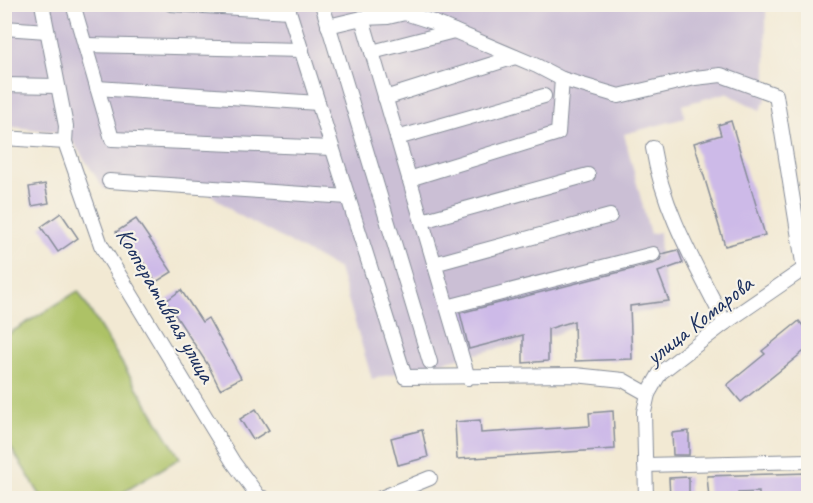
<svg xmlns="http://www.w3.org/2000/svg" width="813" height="503" font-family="Caveat,sans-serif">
  <rect width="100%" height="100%" fill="#f7f3e8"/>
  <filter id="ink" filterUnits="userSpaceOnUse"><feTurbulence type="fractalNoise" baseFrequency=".0167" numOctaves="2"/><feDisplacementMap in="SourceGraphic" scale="12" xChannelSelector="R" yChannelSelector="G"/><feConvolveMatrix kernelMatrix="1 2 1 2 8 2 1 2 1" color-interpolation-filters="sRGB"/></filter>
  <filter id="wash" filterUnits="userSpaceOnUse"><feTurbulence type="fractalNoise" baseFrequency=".008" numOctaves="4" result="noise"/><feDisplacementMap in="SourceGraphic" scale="24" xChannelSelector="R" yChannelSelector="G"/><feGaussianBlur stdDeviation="1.35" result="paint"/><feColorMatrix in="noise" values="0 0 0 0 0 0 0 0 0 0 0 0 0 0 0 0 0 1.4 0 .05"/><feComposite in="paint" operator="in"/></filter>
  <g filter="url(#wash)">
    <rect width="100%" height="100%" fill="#f2e9d3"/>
    <polygon fill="#cbbfd5" points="5,5 766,5 766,100 760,110 726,93 682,105 685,118 624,134 650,234 659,232 660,255 670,309 593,318 554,335 372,379 339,269 235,213 209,193 145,180 104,189 67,133 5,126"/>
    <polygon fill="#adc266" stroke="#647862" stroke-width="1.5" points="78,291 180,458 114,498 42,498 5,438 5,336"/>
    <g id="blocks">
      <g fill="#cdbae8">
        <polygon points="731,121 765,235 725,246 694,143 721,135 718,125"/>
        <polygon points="45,184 49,203 32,206 29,187"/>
        <polygon points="61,213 78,238 58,252 41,227"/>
        <polygon points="136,219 172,272 156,282 138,254 133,258 116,232"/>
        <polygon points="678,250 683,263 658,272 669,301 630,306 632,359 575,361 574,321 548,329 548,361 523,363 523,335 469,349 460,313 655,263 660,260 662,254"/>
        <polygon points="181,290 202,322 208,318 241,378 220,389 208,365 166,301"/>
        <polygon points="799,321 808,332 808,348 741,402 727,385 765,354 762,351"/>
        <polygon points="256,409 269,430 253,440 240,419"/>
        <polygon points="613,411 615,449 457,459 455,422 480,420 481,433 590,426 589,413"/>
        <polygon points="422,430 428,457 398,465 391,438"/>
        <polygon points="689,431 689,455 673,455 672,433"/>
        <polygon points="808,473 808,498 759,498 759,492 738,493 738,498 709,498 707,476"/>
        <polygon points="689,477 689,498 670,498 669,478"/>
      </g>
    </g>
  </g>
  <g filter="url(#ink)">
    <use href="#blocks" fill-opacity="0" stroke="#868c98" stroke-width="1.5"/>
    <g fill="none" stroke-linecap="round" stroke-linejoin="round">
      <g stroke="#868c98" stroke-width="16">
        <g id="minor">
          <polyline points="42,4 66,126 65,142"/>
          <polyline points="73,4 112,139 332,148"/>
          <polyline points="171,4 289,11 405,377 575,375 623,380 648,394"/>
          <polyline points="322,4 430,362"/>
          <polyline points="362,18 388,17 405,13 433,22 537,66 562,79 619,96 695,78 721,75 776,95 804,269"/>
          <polyline points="328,26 362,18 468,378"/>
          <polyline points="4,28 47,31"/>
          <polyline points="85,45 302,50"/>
          <polyline points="372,52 454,31"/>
          <polyline points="4,85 57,86"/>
          <polyline points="97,88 318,103"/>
          <polyline points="385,98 515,57"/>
          <polyline points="4,138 65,142 101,245 233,462 259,497 264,498"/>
          <polyline points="397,138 544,96"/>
          <path d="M 653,148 C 663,211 697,267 725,323"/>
          <polyline points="409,179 558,133 562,79"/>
          <polyline points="109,181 348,197"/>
          <polyline points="422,221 588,175"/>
          <polyline points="434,264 610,216"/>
          <polyline points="447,307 653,254"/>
          <polyline points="645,465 808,461"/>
          <polyline points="381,498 430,478"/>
          <polyline points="646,498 644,412 648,394 660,373 725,323 808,266"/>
        </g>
      </g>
      <use href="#minor" stroke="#fff" stroke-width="14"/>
    </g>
  </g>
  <g text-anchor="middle" stroke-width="4.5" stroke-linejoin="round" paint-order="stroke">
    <g font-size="24" fill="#1b2f5e" stroke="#f7f3e8">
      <text transform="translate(166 305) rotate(60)" y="8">Кооперативная улица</text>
      <text transform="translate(699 320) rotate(-38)" y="8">улица Комарова</text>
    </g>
  </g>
  <rect width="813" height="503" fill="none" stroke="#f7f3e8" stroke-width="24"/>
</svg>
